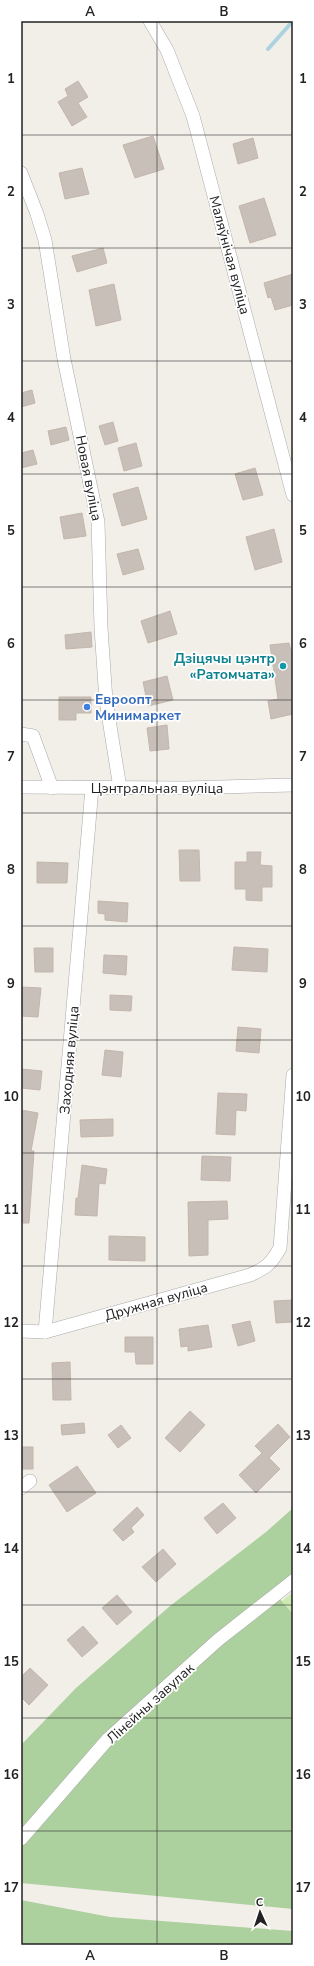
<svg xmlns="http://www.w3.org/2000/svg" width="314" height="1966" font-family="'Nunito Sans',sans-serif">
  <rect width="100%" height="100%" fill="#f2efe9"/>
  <polygon fill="#cdebb0" points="293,1592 293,1614 282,1601"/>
  <g fill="#add19e">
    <polygon points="293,1508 293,1574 273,1591 293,1614 293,1909 21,1883 21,1745 76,1688 170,1606 266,1532"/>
    <polygon points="21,1900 110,1917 293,1931 293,1945 21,1945"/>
  </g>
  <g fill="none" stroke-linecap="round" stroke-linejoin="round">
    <polyline stroke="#aad3df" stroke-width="4" points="268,49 293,21"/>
  </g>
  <g fill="#c7bfb8" stroke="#c4b6ab">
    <polygon points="78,81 88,97 78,103 87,117 72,126 58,102 68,96 65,89"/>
    <polygon points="153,136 164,169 135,178 123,145"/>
    <polygon points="253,138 258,158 238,164 233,144"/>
    <polygon points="82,168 89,194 65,199 59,173"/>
    <polygon points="264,198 276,235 250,243 239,206"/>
    <polygon points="103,248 107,263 77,272 72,256"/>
    <polygon points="293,274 293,305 275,310 271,297 268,298 264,283"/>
    <polygon points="114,284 121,320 96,326 89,290"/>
    <polygon points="32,390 35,403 21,407 21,393"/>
    <polygon points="113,422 118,441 105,445 99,426"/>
    <polygon points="66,427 69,440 51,445 48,431"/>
    <polygon points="136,443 142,466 124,471 118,448"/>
    <polygon points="33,450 37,464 21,468 21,453"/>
    <polygon points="255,468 263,495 243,500 235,474"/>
    <polygon points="138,487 147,519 122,526 113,494"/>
    <polygon points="82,513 86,536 64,539 60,517"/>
    <polygon points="274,529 282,562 255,570 246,537"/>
    <polygon points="138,549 144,569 123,575 117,554"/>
    <polygon points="170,611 177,634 148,643 141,621"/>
    <polygon points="91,632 92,647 66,649 65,635"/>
    <polygon points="289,643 291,651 293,651 293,714 271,719 268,701 278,699 270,645"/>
    <polygon points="167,676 173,700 148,706 143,682"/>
    <polygon points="59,697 91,697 91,713 76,713 76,720 59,720"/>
    <polygon points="167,725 169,749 150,751 147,728"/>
    <polygon points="179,850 199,850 200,881 180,881"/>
    <polygon points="247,852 261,852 260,865 272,866 272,887 262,887 262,901 246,900 246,889 235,889 235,862 247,862"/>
    <polygon points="37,862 68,863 67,883 37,883"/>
    <polygon points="98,901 128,903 127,922 105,920 105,914 98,913"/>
    <polygon points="234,947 268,949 267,972 232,970"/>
    <polygon points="34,948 53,948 53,972 35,972"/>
    <polygon points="104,955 127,956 126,975 103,973"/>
    <polygon points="21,987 41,988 38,1017 21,1016"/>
    <polygon points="110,995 132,996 131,1011 110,1010"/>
    <polygon points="238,1027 261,1029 259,1053 236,1051"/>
    <polygon points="105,1050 123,1052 121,1077 102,1075"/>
    <polygon points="21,1069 42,1071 40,1090 21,1088"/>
    <polygon points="218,1093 247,1094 246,1111 236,1110 235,1135 216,1134"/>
    <polygon points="21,1110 38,1113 31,1151 34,1151 29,1223 21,1223"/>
    <polygon points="113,1119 113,1136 81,1137 80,1120"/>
    <polygon points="202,1156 231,1157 230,1181 201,1180"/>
    <polygon points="82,1165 107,1169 105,1184 99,1183 97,1216 75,1215 76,1198 78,1198"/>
    <polygon points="227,1201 228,1219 208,1220 208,1255 189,1256 188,1202"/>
    <polygon points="109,1236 145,1237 145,1261 109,1260"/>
    <polygon points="293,1300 293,1322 276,1323 274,1301"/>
    <polygon points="250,1321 255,1341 238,1346 232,1325"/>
    <polygon points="208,1325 212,1347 188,1351 188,1346 181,1347 179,1329"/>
    <polygon points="125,1337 153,1337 153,1364 136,1364 135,1352 125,1352"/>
    <polygon points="70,1362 71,1400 53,1400 52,1363"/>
    <polygon points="190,1411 205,1425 180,1452 165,1438"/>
    <polygon points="84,1423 85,1433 62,1435 61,1425"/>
    <polygon points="278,1424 290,1437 269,1458 280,1469 256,1493 239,1475 262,1453 255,1446"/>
    <polygon points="121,1425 131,1438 118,1448 108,1435"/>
    <rect x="21" y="1447" width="12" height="22"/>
    <polygon points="77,1466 96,1493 67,1512 49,1485"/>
    <polygon points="223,1503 236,1518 217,1534 204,1518"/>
    <polygon points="137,1507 144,1515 131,1528 134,1532 123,1541 113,1530"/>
    <polygon points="163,1549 176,1564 156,1582 142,1567"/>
    <polygon points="117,1595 132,1612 117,1625 102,1608"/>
    <polygon points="83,1626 98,1643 82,1657 67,1640"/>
    <polygon points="30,1668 48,1685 29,1705 21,1697 21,1677"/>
  </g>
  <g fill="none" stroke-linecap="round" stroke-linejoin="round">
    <g stroke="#a9a9a9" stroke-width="14">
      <g id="minor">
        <polyline points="150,21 167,50 193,116 293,495"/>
        <polyline points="21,173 37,214 45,240 64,359 98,522 101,628 106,701 120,788"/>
        <polyline points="21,734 33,736 52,788"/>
        <polyline points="21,787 185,788 293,785"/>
        <path d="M 21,1331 L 45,1332 L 250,1275 C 266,1268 271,1264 280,1248 L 293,1075"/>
        <polyline points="45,1332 92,788"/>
        <polyline points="21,1488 30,1481"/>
        <polyline points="21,1839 108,1739 218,1640 293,1581"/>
      </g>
    </g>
    <use href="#minor" stroke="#fff" stroke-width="13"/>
  </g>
  <path fill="none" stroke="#222" stroke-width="1" stroke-opacity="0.55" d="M 157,21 L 157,1945M 21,135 L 293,135M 21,248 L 293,248M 21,361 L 293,361M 21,474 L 293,474M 21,587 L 293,587M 21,700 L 293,700M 21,813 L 293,813M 21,926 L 293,926M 21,1040 L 293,1040M 21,1153 L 293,1153M 21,1266 L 293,1266M 21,1379 L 293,1379M 21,1492 L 293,1492M 21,1605 L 293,1605M 21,1718 L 293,1718M 21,1831 L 293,1831"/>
  <circle fill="#0f9aa8" stroke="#fff" stroke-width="1.5" cx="283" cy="666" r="4"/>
  <circle fill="#3f7fe0" stroke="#fff" stroke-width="1.5" cx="87" cy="707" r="4"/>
  <g text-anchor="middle" stroke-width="3.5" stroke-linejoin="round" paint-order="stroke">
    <g font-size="14" fill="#222" stroke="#fff">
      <text transform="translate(230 255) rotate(75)" y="5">Маляўнічая вуліца</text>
      <text transform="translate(89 478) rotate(79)" y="5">Новая вуліца</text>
      <text x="157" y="793">Цэнтральная вуліца</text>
      <text transform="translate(69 1060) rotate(-85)" y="5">Заходняя вуліца</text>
      <text transform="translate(156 1301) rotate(-16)" y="5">Дружная вуліца</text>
      <text transform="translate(150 1703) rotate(-42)" y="5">Лінейны завулак</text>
    </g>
    <g font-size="14" font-weight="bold" fill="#0d838f" stroke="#fff" text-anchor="end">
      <text x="275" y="663">Дзіцячы цэнтр<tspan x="275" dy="16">«Ратомчата»</tspan></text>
    </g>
    <g font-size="14" font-weight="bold" fill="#366cbe" stroke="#fff" text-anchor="start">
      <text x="95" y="704">Евроопт<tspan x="95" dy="16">Минимаркет</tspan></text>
    </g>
  </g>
  <rect width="314" height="1966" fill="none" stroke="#ffffff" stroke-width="44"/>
  <g transform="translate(260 1912) rotate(357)" stroke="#ffffff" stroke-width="3" paint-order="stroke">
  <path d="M0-3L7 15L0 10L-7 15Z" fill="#222222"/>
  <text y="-6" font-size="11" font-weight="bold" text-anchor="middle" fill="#222222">С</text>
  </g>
  <rect x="22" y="22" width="270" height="1922" fill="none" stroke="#222" stroke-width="1.5"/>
  <g font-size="13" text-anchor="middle" font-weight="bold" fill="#222">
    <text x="90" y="16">A</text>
    <text x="224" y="16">B</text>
    <text x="11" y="83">1</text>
    <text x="303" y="83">1</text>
    <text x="11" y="196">2</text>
    <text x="303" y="196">2</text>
    <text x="11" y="309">3</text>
    <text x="303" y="309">3</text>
    <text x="11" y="422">4</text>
    <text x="303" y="422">4</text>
    <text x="11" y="535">5</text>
    <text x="303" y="535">5</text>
    <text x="11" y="648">6</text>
    <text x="303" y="648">6</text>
    <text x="11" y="761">7</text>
    <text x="303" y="761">7</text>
    <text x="11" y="874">8</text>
    <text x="303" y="874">8</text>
    <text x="11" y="988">9</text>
    <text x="303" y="988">9</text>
    <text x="11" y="1101">10</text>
    <text x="303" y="1101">10</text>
    <text x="11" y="1214">11</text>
    <text x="303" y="1214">11</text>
    <text x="11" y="1327">12</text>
    <text x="303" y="1327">12</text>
    <text x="11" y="1440">13</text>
    <text x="303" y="1440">13</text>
    <text x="11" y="1553">14</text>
    <text x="303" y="1553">14</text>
    <text x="11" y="1666">15</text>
    <text x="303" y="1666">15</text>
    <text x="11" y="1779">16</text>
    <text x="303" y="1779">16</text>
    <text x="11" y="1892">17</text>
    <text x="303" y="1892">17</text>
    <text x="90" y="1960">A</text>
    <text x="224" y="1960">B</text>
  </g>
</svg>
